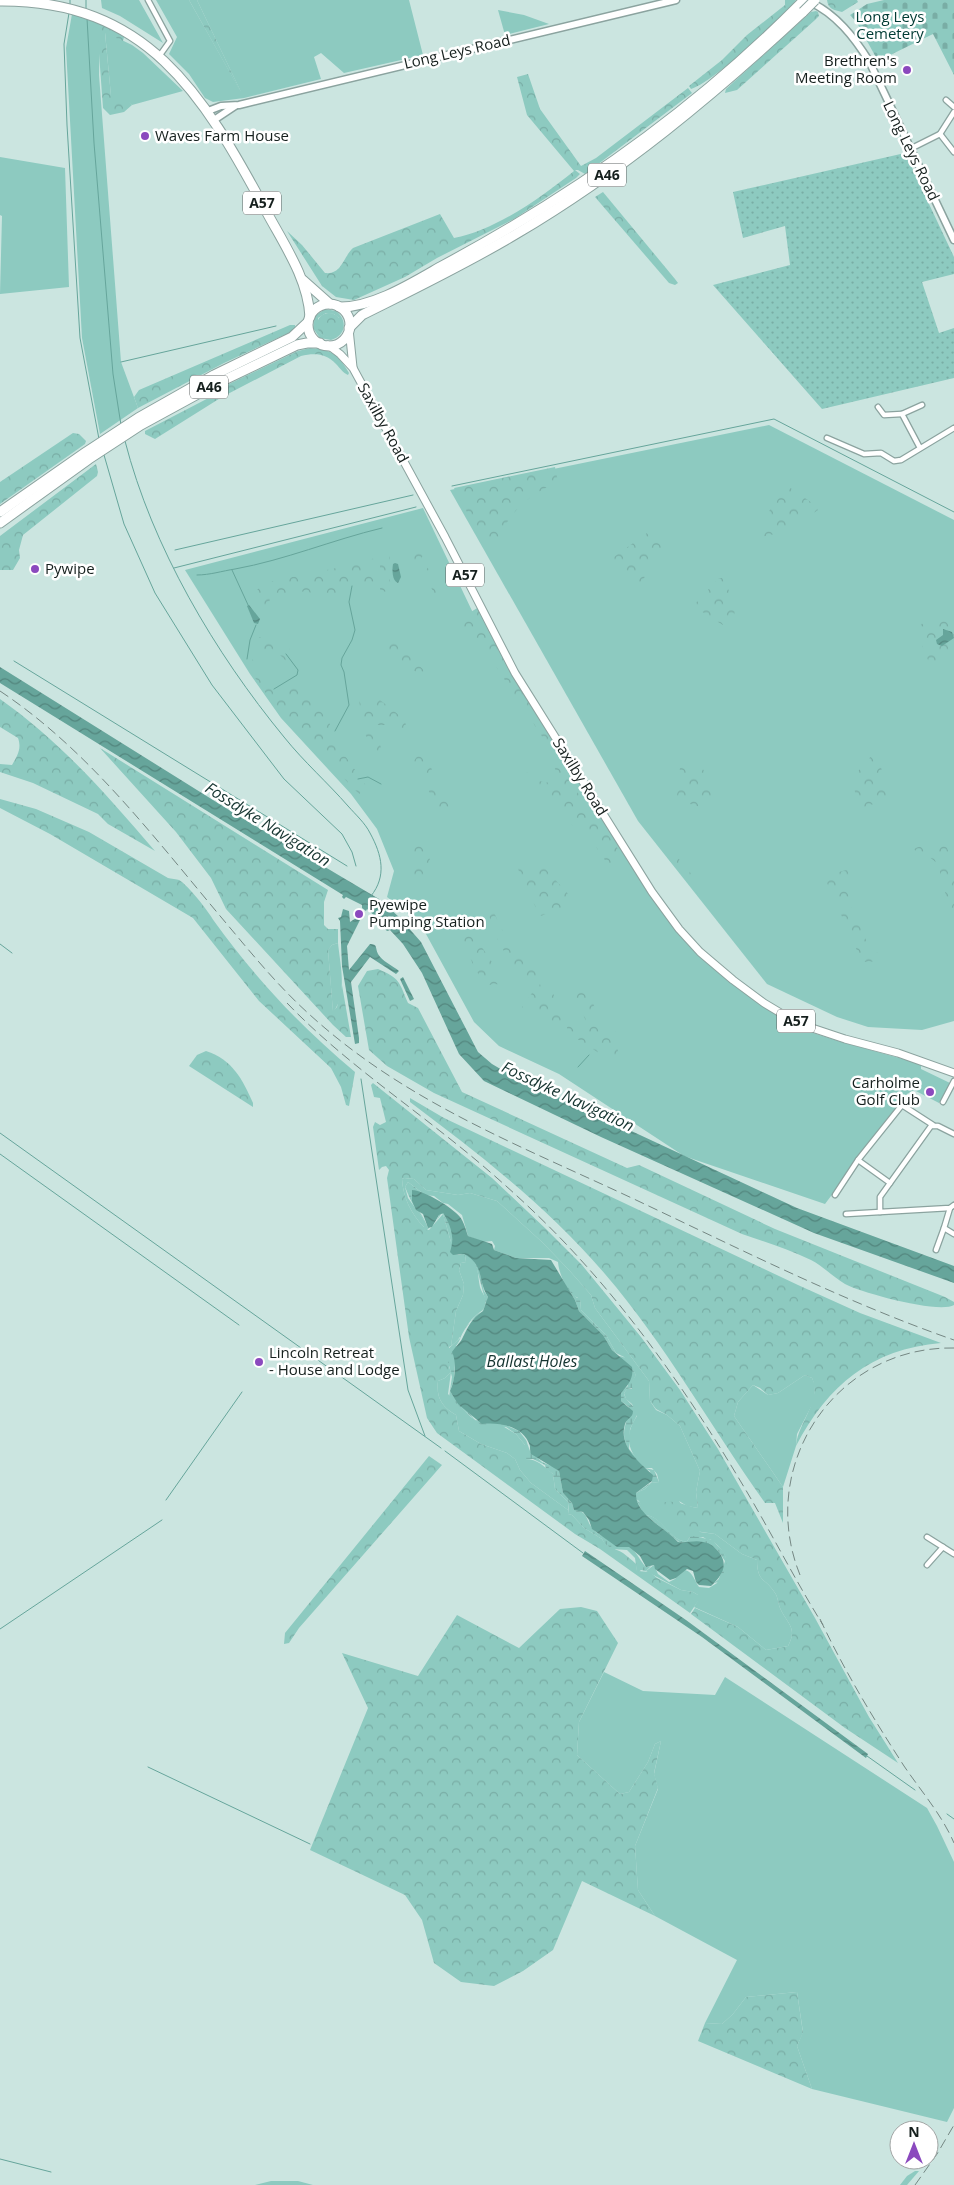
<svg xmlns="http://www.w3.org/2000/svg" width="954" height="2185" font-family="'Open Sans',sans-serif">
  <defs>
    <pattern id="forest-crowns" width="20" height="18" patternUnits="userSpaceOnUse" patternTransform="scale(1.25)"><rect width="20" height="18" fill="#8dcac0"/><path d="M2 6a3 3 0 1 1 6 0M12 15a3 3 0 1 1 6 0" fill="none" stroke="#79ada5"/></pattern>
    <pattern id="wetland-marsh" width="20" height="14" patternUnits="userSpaceOnUse" patternTransform="scale(1.25)"><rect width="20" height="14" fill="#8dcac0"/><path d="M1 5h8M5 5V1M11 12h8M15 12V8" fill="none" stroke="#79ada5"/></pattern>
    <pattern id="cemetery-stones" width="16" height="16" patternUnits="userSpaceOnUse" patternTransform="scale(1.25)"><rect width="16" height="16" fill="#8dcac0"/><path d="M2 7V4a2 2 0 0 1 4 0v3zM10 15v-3a2 2 0 0 1 4 0v3z" fill="#79ada5"/></pattern>
    <pattern id="garden-dots" width="8" height="8" patternUnits="userSpaceOnUse" patternTransform="scale(1.25)"><rect width="8" height="8" fill="#8dcac0"/><path d="M2 2h.1M6 6h.1" fill="none" stroke="#79ada5" stroke-width="1.8" stroke-linecap="round"/></pattern>
    <pattern id="water-waves" width="16" height="10" patternUnits="userSpaceOnUse" patternTransform="scale(1.25)"><rect width="16" height="10" fill="#66a59b"/><path d="M0 5q4-4 8 0t8 0" fill="none" stroke="#53867e"/></pattern>
  </defs>
  <rect width="100%" height="100%" fill="#cbe5e0"/>
  <g fill="#8dcac0" fill-rule="evenodd">
    <polygon points="101,0 139,0 163,43 120,16 102,8"/>
    <polygon points="156,0 189,0 241,92 197,0 409,0 423,55 344,73 321,53 314,57 321,79 244,98 213,102 205,98 189,74 169,54 177,37"/>
    <polygon points="498,10 524,15 549,24 505,35"/>
    <polygon points="72,14 100,22 99,75 121,362 138,408 100,434 82,338 66,48"/>
    <polygon points="105,32 132,45 143,53 183,91 132,105 124,99 111,96"/>
    <polygon points="0,157 65,168 69,287 0,294 2,216 0,215"/>
    <path d="M 325,309 L 336,311 C 348,320 346,336 331,340 L 320,338 L 313,328 L 315,316 ZM 326,313 L 334,314 L 339,318 L 336,334 C 330,338 322,337 318,330 L 318,318 Z"/>
    <polygon points="769,425 954,520 954,1021 922,1030 868,1027 837,1017 767,984 638,821 450,490"/>
    <polygon points="423,508 474,615 597,811 679,933 785,1018 813,1033 838,1041 921,1064 921,1069 950,1083 939,1103 914,1090 907,1094 825,1204 684,1156 559,1074 499,1046 474,1022 420,923 387,897 394,871 377,829 351,794 281,718 250,674 185,570"/>
    <path d="M 338,943 C 340,964 348,995 333,1012 L 328,950 L 332,945 Z"/>
    <path d="M 404,1178 L 414,1179 L 426,1190 L 458,1195 L 470,1193 L 497,1201 L 542,1242 L 569,1270 L 591,1295 L 595,1308 L 649,1381 L 650,1401 L 656,1410 L 667,1415 L 680,1426 L 700,1471 L 696,1492 L 698,1508 L 687,1506 L 679,1501 L 700,1532 L 715,1534 L 742,1554 L 757,1560 C 757,1583 766,1578 775,1593 C 778,1597 778,1603 780,1608 C 787,1624 798,1627 788,1646 L 766,1650 L 738,1627 L 694,1607 L 698,1600 L 698,1595 L 693,1592 L 681,1590 L 646,1571 L 654,1565 L 658,1574 L 669,1582 L 675,1579 L 685,1570 C 693,1572 694,1580 699,1587 L 709,1588 L 717,1583 C 729,1560 731,1558 711,1539 L 706,1539 L 703,1537 L 690,1537 L 687,1541 C 672,1544 661,1515 645,1515 L 639,1501 L 636,1499 L 636,1493 L 645,1489 L 651,1483 L 659,1482 L 657,1474 L 652,1468 L 645,1468 C 628,1452 623,1437 637,1416 L 632,1404 L 626,1399 L 624,1393 L 627,1389 L 632,1389 L 631,1383 L 636,1375 L 624,1357 L 616,1353 L 606,1335 L 581,1310 L 580,1299 C 567,1294 559,1274 558,1262 L 549,1258 L 516,1258 L 494,1250 L 495,1246 L 492,1241 L 483,1242 L 468,1236 L 462,1215 L 448,1204 L 443,1203 L 434,1196 L 425,1195 L 408,1182 L 405,1187 L 408,1198 L 424,1220 L 424,1227 C 411,1214 403,1197 402,1179 Z"/>
    <path d="M 465,1255 C 480,1259 477,1275 480,1287 C 482,1294 488,1298 485,1305 C 484,1311 479,1312 475,1316 C 465,1325 462,1339 451,1346 L 456,1311 L 463,1295 L 464,1284 L 459,1270 L 461,1263 L 466,1262 Z"/>
    <path d="M 451,1372 L 448,1394 L 471,1417 L 484,1426 L 501,1425 L 516,1434 L 525,1445 L 525,1459 C 538,1459 543,1466 553,1474 L 555,1489 L 569,1503 L 568,1510 L 531,1483 L 520,1470 L 515,1459 L 507,1453 L 481,1444 L 459,1431 L 456,1415 C 442,1407 436,1398 438,1381 L 445,1378 Z"/>
    <polygon points="805,1375 812,1378 815,1385 814,1401 797,1434 796,1446 783,1487 734,1416 738,1402 753,1385 768,1395 778,1393"/>
    <polygon points="604,1672 643,1691 715,1695 725,1677 927,1808 937,1826 954,1862 954,2108 947,2122 812,2089 797,2046 803,2032 797,1992 746,1997 733,2014 722,2024 705,2023 737,1960 655,1916 638,1890 635,1846 658,1789 654,1774 661,1741 655,1744 648,1762 629,1792 620,1794 577,1755 579,1722"/>
    <polygon points="271,2181 298,2181 313,2185 255,2185"/>
  </g>
  <g fill="url(#forest-crowns)">
    <polygon points="189,0 197,0 244,98"/>
    <path d="M 785,0 L 796,0 C 783,19 711,83 691,89 L 689,86 L 722,60 L 747,35 L 785,5 Z"/>
    <path d="M 827,0 L 857,0 L 858,2 L 842,12 C 834,10 828,9 827,0 Z"/>
    <polygon points="816,11 818,12 819,16 815,20 737,90 725,93 726,89 811,12"/>
    <polygon points="100,22 124,37 123,41 105,33 111,96 122,95 132,105 124,112 110,115 103,108 97,26"/>
    <path d="M 528,74 L 540,109 L 581,166 L 596,158 L 688,88 L 692,93 L 585,174 L 578,170 L 575,170 L 580,174 L 576,178 L 514,219 L 437,258 L 405,277 L 354,300 L 336,297 L 322,286 L 287,231 L 302,245 L 325,273 C 342,275 343,257 353,248 L 440,214 L 454,238 C 496,230 542,197 574,171 L 527,115 L 517,77 Z"/>
    <polygon points="603,192 675,279 678,283 675,285 669,283 595,197"/>
    <circle cx="329" cy="325" r="12"/>
    <polygon points="290,325 295,325 295,330 224,363 138,408 134,397 139,390"/>
    <path d="M 310,348 C 332,350 338,354 349,373 L 348,375 C 343,373 340,368 336,364 C 326,353 314,353 301,356 L 222,397 L 155,439 L 145,434 L 145,431 L 222,391 L 229,384 L 298,351 Z"/>
    <polygon points="73,433 79,434 86,441 85,444 0,504 0,482"/>
    <polygon points="96,464 98,472 97,476 23,535 19,550 20,558 13,570 0,570 0,536"/>
    <path d="M 555,467 L 558,482 C 529,495 513,508 498,538 L 482,540 L 454,488 Z"/>
    <path d="M 789,487 L 818,507 L 818,510 C 799,523 784,534 761,537 L 758,536 L 764,520 L 782,489 Z"/>
    <polygon points="647,533 662,546 639,587 611,559"/>
    <polygon points="418,544 423,544 424,553 420,561 436,576 442,598 435,598 429,581 419,568 412,567 412,552"/>
    <polygon points="390,554 390,581 394,590 382,592 380,589 380,561"/>
    <path d="M 375,558 L 376,592 L 346,584 L 346,592 L 321,598 C 310,592 302,587 293,598 L 277,594 L 270,596 L 269,607 L 254,603 L 253,595 L 263,583 L 356,564 Z"/>
    <polygon points="719,578 723,578 736,606 731,628 726,627 693,606"/>
    <polygon points="479,607 554,739 547,744 478,639 454,622"/>
    <polygon points="932,618 954,619 954,653 931,663 928,660 916,630 918,626"/>
    <path d="M 256,637 C 279,638 287,644 301,662 L 291,666 L 275,650 L 258,649 L 254,641 Z"/>
    <polygon points="394,641 425,671 419,674 390,654 386,648"/>
    <polygon points="241,658 254,660 275,690 284,685 292,685 315,700 326,713 333,734 346,757 367,787 359,794 278,710"/>
    <polygon points="359,698 366,706 371,706 376,700 380,700 404,719 409,734 390,725 376,725 376,732 384,757 376,761 362,726"/>
    <path d="M 0,699 C 60,741 107,795 155,851 L 108,824 L 98,814 L 33,783 L 0,772 L 0,764 L 12,765 C 17,756 22,749 18,738 L 0,727 Z"/>
    <polygon points="100,748 328,890 324,902 324,925 328,929 338,929 338,943 332,945 328,950 333,1011 337,1007 342,985 351,1037 346,1037 333,1025 226,909 211,878 176,832"/>
    <polygon points="547,750 623,856 616,865 609,866 588,835 577,831 566,818 559,800 526,781 516,771 519,767 539,781 550,783 555,780 556,771"/>
    <path d="M 419,753 L 426,757 L 450,808 L 446,815 C 436,811 421,773 414,761 Z"/>
    <polygon points="873,754 877,756 890,794 888,799 862,808 857,801 852,778"/>
    <polygon points="683,765 698,766 702,768 719,792 719,797 707,809 680,801 677,796 680,768"/>
    <path d="M 0,799 L 36,809 L 89,832 L 168,878 C 171,879 177,879 179,880 C 189,886 208,911 214,921 C 256,979 300,1026 355,1072 L 349,1106 L 346,1105 L 341,1087 L 331,1068 L 259,1001 L 193,918 L 50,834 L 0,808 Z"/>
    <polygon points="945,839 954,875 954,914 950,912 938,864 927,855 912,849"/>
    <path d="M 419,841 L 426,845 L 434,876 L 413,885 C 414,878 412,871 413,864 C 413,854 416,854 413,843 Z"/>
    <polygon points="673,852 703,888 703,893 698,894 667,857 668,853"/>
    <path d="M 519,856 L 530,873 L 536,871 L 541,864 L 571,897 L 567,905 L 541,916 C 535,907 517,871 516,861 Z"/>
    <polygon points="861,866 848,881 852,908 869,947 889,961 862,962 824,876"/>
    <polygon points="490,904 505,936 522,957 533,960 542,991 552,991 563,1017 557,1027 522,1007 532,993 514,969 513,961 506,955 498,940 488,913"/>
    <path d="M 466,924 L 496,968 L 499,978 L 516,988 L 516,993 L 512,995 L 500,984 L 487,985 C 471,968 468,950 460,928 Z"/>
    <path d="M 378,969 C 400,978 399,982 408,1003 L 418,1008 L 462,1092 L 627,1168 L 639,1165 L 775,1229 L 945,1297 L 954,1302 L 954,1305 C 939,1314 862,1293 845,1284 C 833,1277 823,1266 811,1260 C 788,1249 765,1242 742,1234 L 434,1093 L 387,1066 L 369,1050 L 358,986 L 367,971 Z"/>
    <path d="M 585,987 C 594,1003 599,1015 599,1033 L 609,1035 L 619,1030 L 626,1037 L 617,1045 L 619,1058 L 616,1064 L 568,1033 L 567,1027 L 569,1023 L 585,1034 L 589,1028 L 573,991 Z"/>
    <path d="M 206,1051 C 233,1060 242,1079 253,1103 L 253,1107 L 189,1066 L 197,1055 Z"/>
    <path d="M 373,1083 L 492,1178 L 546,1229 L 582,1265 L 641,1337 L 680,1390 L 718,1449 L 815,1618 L 869,1717 L 898,1763 L 845,1728 L 691,1614 L 695,1608 L 738,1627 L 766,1650 L 788,1646 C 798,1627 787,1624 780,1608 C 778,1603 778,1597 775,1593 C 766,1578 757,1583 757,1560 L 742,1554 L 715,1534 L 682,1529 L 661,1503 C 678,1499 683,1506 698,1508 L 696,1492 L 700,1471 L 680,1426 L 667,1415 L 656,1409 L 650,1401 L 649,1381 L 595,1308 L 591,1295 L 569,1270 L 542,1242 L 497,1201 L 470,1193 L 458,1195 L 426,1190 L 414,1179 L 404,1178 L 402,1179 C 403,1197 411,1214 424,1227 L 424,1229 L 429,1230 L 443,1214 L 451,1242 L 453,1255 L 465,1255 L 466,1262 L 461,1263 L 459,1270 L 464,1284 L 463,1295 L 456,1311 L 451,1346 L 449,1347 L 449,1367 L 451,1372 L 445,1378 L 438,1381 C 436,1398 442,1407 456,1415 L 459,1431 L 481,1444 L 507,1453 L 515,1459 L 520,1470 L 531,1483 L 568,1510 L 568,1514 L 572,1515 L 584,1528 L 602,1539 C 606,1548 615,1548 623,1553 C 627,1556 632,1560 636,1564 L 637,1571 L 650,1572 L 657,1578 L 681,1590 L 693,1592 L 698,1595 L 698,1601 L 690,1613 L 600,1549 L 575,1534 L 437,1433 L 427,1418 L 409,1337 L 387,1178 L 389,1170 L 386,1166 L 382,1167 L 379,1170 L 373,1127 L 375,1122 L 380,1125 L 386,1122 L 380,1098 L 374,1097 L 371,1085 Z"/>
    <path d="M 410,1098 L 444,1118 L 798,1285 L 860,1313 L 941,1343 C 871,1349 828,1385 796,1446 C 798,1422 822,1401 812,1378 L 805,1375 L 778,1393 L 768,1395 L 760,1388 L 753,1385 L 738,1402 L 734,1416 L 783,1487 L 783,1523 L 775,1503 L 765,1503 C 711,1427 666,1345 605,1274 C 548,1207 479,1154 410,1102 Z"/>
    <polygon points="429,1456 442,1465 299,1628 289,1643 284,1644 285,1633"/>
    <polygon points="581,1607 597,1611 618,1643 579,1722 577,1755 620,1794 629,1792 648,1762 655,1744 661,1741 654,1773 658,1788 635,1846 638,1890 655,1916 582,1881 553,1950 523,1971 494,1986 461,1982 434,1963 422,1920 405,1895 310,1850 368,1708 342,1653 418,1676 457,1615 519,1648 560,1609"/>
    <polygon points="797,1992 803,2033 797,2046 812,2089 698,2041 705,2023 722,2024 733,2014 746,1997"/>
    <polygon points="915,2171 919,2171 907,2185 900,2185 907,2176"/>
  </g>
  <g fill="url(#wetland-marsh)">
    <path d="M 408,1182 L 425,1195 L 412,1190 C 414,1210 422,1211 428,1228 L 430,1227 L 426,1231 L 424,1229 L 424,1220 C 413,1206 412,1203 405,1187 Z"/>
    <polygon points="440,1213 443,1213 452,1229 453,1255 464,1254 469,1256 449,1253 451,1242 443,1214 441,1214 437,1220"/>
    <path d="M 475,1262 L 478,1264 L 484,1291 L 488,1297 C 486,1313 470,1318 463,1332 C 460,1338 460,1341 456,1346 L 454,1379 L 450,1391 C 458,1405 467,1408 475,1420 L 503,1424 L 519,1431 L 526,1440 L 530,1451 L 542,1462 L 554,1467 L 559,1471 L 563,1493 L 572,1503 L 574,1510 C 588,1511 586,1520 592,1528 C 601,1540 620,1540 631,1548 C 638,1554 640,1561 646,1567 L 651,1566 L 646,1571 L 641,1570 L 637,1573 L 635,1558 L 627,1550 L 612,1549 L 604,1543 L 602,1539 L 584,1528 L 572,1515 L 568,1514 L 569,1503 L 555,1489 L 553,1474 L 546,1469 L 545,1465 L 533,1459 L 525,1459 L 523,1457 L 525,1445 L 516,1434 L 506,1427 L 482,1426 L 449,1397 L 452,1377 L 447,1358 L 447,1350 L 460,1338 L 461,1334 L 475,1316 L 483,1310 L 486,1303 Z"/>
    <polygon points="566,1285 577,1298 580,1298 581,1310 606,1335 616,1353 612,1350 603,1335 579,1311 575,1300"/>
    <path d="M 620,1356 L 626,1358 L 636,1375 L 632,1383 L 633,1388 L 627,1389 L 624,1393 C 625,1401 634,1405 638,1413 L 630,1429 L 629,1449 L 645,1468 L 654,1470 L 659,1482 L 651,1483 L 645,1489 L 636,1493 L 652,1482 L 650,1471 C 638,1465 624,1448 624,1434 C 624,1424 629,1418 629,1407 L 621,1401 L 621,1392 L 628,1386 Z"/>
    <path d="M 636,1499 L 642,1505 L 645,1515 C 662,1515 672,1544 687,1541 L 691,1536 C 700,1536 706,1540 713,1539 C 715,1544 719,1547 723,1551 C 730,1561 725,1573 719,1582 L 714,1583 L 719,1579 L 725,1561 C 711,1537 702,1544 679,1542 L 643,1513 Z"/>
  </g>
  <polygon fill="url(#cemetery-stones)" points="884,0 954,0 954,75 933,34 878,61 857,23 850,15 867,4"/>
  <polygon fill="url(#garden-dots)" points="905,153 954,257 954,274 922,282 939,333 954,328 954,378 822,409 713,285 790,265 785,226 743,238 733,192"/>
  <g fill="url(#water-waves)">
    <path d="M 395,563 L 398,564 L 401,577 L 398,583 C 392,581 392,570 393,564 Z"/>
    <polygon points="249,605 260,619 258,624 254,623 247,606"/>
    <polygon points="943,629 952,632 954,638 942,646 937,644 936,640 943,635"/>
    <polygon points="0,667 237,815 379,899 399,917 421,942 478,1052 492,1064 509,1074 797,1208 954,1266 954,1283 814,1233 601,1137 484,1081 459,1054 422,973 403,944 390,930 387,931 385,929 386,926 367,909 366,911 362,908 362,905 346,897 344,899 342,897 343,895 0,683"/>
    <path d="M 343,909 L 349,911 L 350,922 L 356,918 L 360,920 L 347,946 L 349,970 L 370,944 C 378,944 375,948 378,954 C 382,961 393,966 399,971 L 396,974 L 370,957 L 351,982 L 359,1038 L 359,1043 L 355,1044 L 342,966 L 340,921 L 338,918 L 341,917 Z"/>
    <polygon points="403,977 414,999 410,1001 400,979"/>
    <path d="M 412,1190 C 425,1191 452,1207 460,1217 C 464,1222 466,1230 468,1236 L 492,1244 L 494,1250 L 516,1258 L 551,1260 L 575,1300 L 579,1311 L 603,1335 L 612,1350 L 632,1367 C 634,1378 628,1385 621,1393 L 621,1401 L 633,1411 C 633,1418 627,1418 625,1424 C 618,1446 640,1463 653,1475 L 652,1481 L 636,1493 C 635,1515 665,1527 678,1542 C 687,1543 695,1540 703,1542 C 709,1543 712,1545 716,1549 C 730,1563 723,1575 711,1586 L 699,1585 L 696,1582 L 693,1571 L 687,1569 L 676,1578 L 670,1580 L 655,1569 L 654,1565 L 646,1567 L 640,1556 L 629,1547 L 617,1547 L 592,1529 L 589,1520 L 583,1512 L 574,1510 L 572,1503 L 563,1493 L 559,1471 L 531,1454 C 530,1451 530,1449 530,1446 C 524,1426 499,1422 482,1424 L 458,1404 L 450,1391 C 455,1381 457,1362 452,1352 C 455,1347 460,1343 462,1339 C 468,1327 471,1319 483,1311 L 488,1297 C 477,1280 485,1265 464,1254 L 453,1255 L 450,1252 C 455,1237 451,1226 443,1213 L 439,1215 L 432,1227 L 428,1228 L 423,1214 L 416,1210 L 412,1201 Z"/>
    <polygon points="585,1551 686,1620 868,1754 866,1758 702,1637 582,1556"/>
  </g>
  <g fill="none" stroke-linecap="round" stroke-linejoin="round">
    <g stroke="#66a59b" stroke-width="1">
      <polyline points="86,0 86,12"/>
      <polyline points="70,7 70,0"/>
      <polyline points="69,13 64,44 67,125 80,338 99,439"/>
      <polyline points="87,18 94,143 113,374 121,425"/>
      <polyline points="121,362 276,326"/>
      <path d="M 125,441 C 152,547 215,653 284,737 C 304,762 328,783 348,806 C 356,815 365,823 370,833 C 382,855 387,876 371,896"/>
      <polyline points="104,455 124,524 155,593 212,685 284,779 342,834 352,852 356,866"/>
      <polyline points="452,486 774,419 954,512"/>
      <polyline points="175,550 413,495"/>
      <polyline points="174,568 416,507"/>
      <polyline points="232,570 249,607"/>
      <path d="M 197,575 C 210,575 222,571 235,569 C 285,560 332,540 382,528"/>
      <polyline points="247,659 250,640 256,625"/>
      <polyline points="14,661 347,866"/>
      <polyline points="274,689 297,675 298,670 286,654"/>
      <polyline points="335,731 349,705 344,672 341,665 342,658 352,640 355,630 349,602 352,586"/>
      <polyline points="358,779 368,777 381,784"/>
      <polyline points="0,944 12,953"/>
      <polyline points="578,1067 589,1055"/>
      <polyline points="361,1079 408,1390 425,1436"/>
      <polyline points="0,1133 441,1448"/>
      <polyline points="0,1154 239,1325"/>
      <polyline points="445,1451 583,1553"/>
      <polyline points="166,1500 242,1392"/>
      <polyline points="0,1629 162,1520"/>
      <polyline points="867,1756 915,1790"/>
      <polyline points="148,1767 310,1844"/>
      <polyline points="947,1814 954,1819"/>
      <polyline points="0,2159 51,2172"/>
    </g>
    <g stroke="#8ba39f" stroke-width="7">
      <g id="street">
        <polyline points="148,0 170,41 160,55"/>
        <polyline points="946,100 954,107"/>
        <polyline points="940,134 954,152"/>
        <polyline points="910,149 940,134 954,112"/>
        <polyline points="878,407 884,415 902,414"/>
        <polyline points="827,438 864,454 881,453 894,461 901,460 954,428"/>
        <polyline points="920,448 902,414 922,405"/>
        <polyline points="943,1102 954,1081"/>
        <polyline points="954,1134 938,1126 931,1126 880,1197 880,1212 950,1208 954,1205"/>
        <polyline points="890,1183 858,1160 902,1105 933,1125"/>
        <polyline points="835,1195 858,1160"/>
        <polyline points="950,1208 944,1228 954,1234"/>
        <polyline points="846,1214 880,1212"/>
        <polyline points="936,1250 944,1228"/>
        <polyline points="927,1537 954,1554"/>
        <polyline points="927,1565 943,1547"/>
      </g>
    </g>
    <g stroke="#8ba39f" stroke-width="9">
      <g id="secondary">
        <path d="M 810,2 C 836,14 854,37 869,61 L 954,240"/>
        <polyline points="208,111 221,106 239,105 676,0"/>
        <polyline points="214,120 235,106"/>
      </g>
    </g>
    <g stroke="#8ba39f" stroke-width="9">
      <g id="primary">
        <polyline points="349,329 353,367"/>
        <polyline points="328,345 340,354 353,368 445,537 515,673 652,892 679,929 700,952 733,980 764,1003 789,1018 806,1026 845,1039 898,1053 954,1073"/>
      </g>
    </g>
    <g stroke="#8ba39f" stroke-width="11">
      <g id="highway">
        <path d="M 0,1 C 147,0 203,94 265,209 C 283,243 308,278 310,317"/>
        <polyline points="303,280 330,304"/>
        <circle cx="329" cy="325" r="21"/>
        <path d="M 339,307 C 372,308 412,283 440,267 C 573,196 698,108 804,0"/>
        <path d="M 349,328 L 362,315 C 414,289 466,264 516,234 C 621,172 714,95 803,12"/>
        <polyline points="0,512 86,452 138,418 214,375 292,337 308,322"/>
        <polyline points="0,523 89,459 141,425 218,383 297,345 307,343 320,343"/>
      </g>
    </g>
    <use href="#street" stroke="#fff" stroke-width="4.5"/>
    <use href="#secondary" stroke="#fff" stroke-width="6"/>
    <use href="#primary" stroke="#fff" stroke-width="7"/>
    <use href="#highway" stroke="#fff" stroke-width="9"/>
    <g stroke="#758783" stroke-width="1" stroke-dasharray="10 5" stroke-linecap="butt">
      <path d="M 0,691 C 90,751 156,840 226,923 C 252,954 278,986 309,1014 C 405,1102 519,1145 636,1200 C 740,1249 845,1302 954,1340"/>
      <path d="M 287,1003 C 333,1051 388,1090 440,1131 C 485,1166 528,1204 567,1245 C 636,1318 693,1401 744,1487 C 771,1532 795,1580 823,1625"/>
      <path d="M 800,1575 C 756,1466 835,1346 954,1348"/>
      <path d="M 820,1619 C 844,1670 873,1718 904,1766 C 921,1791 942,1815 954,1843"/>
      <polyline points="915,2185 937,2154 954,2125"/>
    </g>
    <g stroke="#8ba39f" stroke-width="11" stroke-linecap="butt">
      <polyline id="highway-bridge" points="803,12 815,0"/>
    </g>
    <use href="#highway-bridge" stroke="#fff" stroke-width="9"/>
  </g>
  <g fill="#8b49be" stroke="#fff" stroke-width="2">
    <circle cx="907" cy="70" r="5"/>
    <circle cx="145" cy="136" r="5"/>
    <circle cx="35" cy="569" r="5"/>
    <circle cx="359" cy="914" r="5"/>
    <circle cx="930" cy="1092" r="5"/>
    <circle cx="259" cy="1362" r="5"/>
  </g>
  <g text-anchor="middle" stroke-width="5" stroke-linejoin="round" paint-order="stroke">
    <g fill="#fff" stroke="#5c6362" stroke-width="1">
      <rect x="588" y="163.5" width="38" height="23" rx="4"/>
      <rect x="243" y="191.5" width="38" height="23" rx="4"/>
      <rect x="190" y="375.5" width="38" height="23" rx="4"/>
      <rect x="446" y="563.5" width="38" height="23" rx="4"/>
      <rect x="777" y="1009.5" width="38" height="23" rx="4"/>
    </g>
    <g font-size="14" font-weight="bold" fill="#16201e">
      <text x="607" y="180">A46</text>
      <text x="262" y="208">A57</text>
      <text x="209" y="392">A46</text>
      <text x="465" y="580">A57</text>
      <text x="796" y="1026">A57</text>
    </g>
    <g font-size="15" fill="#003b34" stroke="#fff">
      <text x="890" y="22">Long Leys<tspan x="890" dy="17">Cemetery</tspan></text>
    </g>
    <g font-size="15" fill="#16201e" stroke="#fff">
      <text transform="translate(457 52) rotate(-13)" y="5">Long Leys Road</text>
      <text transform="translate(911 151) rotate(64)" y="5">Long Leys Road</text>
      <text transform="translate(383 423) rotate(61)" y="5">Saxilby Road</text>
      <text transform="translate(580 777) rotate(58)" y="5">Saxilby Road</text>
    </g>
    <g font-size="15" fill="#16201e" stroke="#fff" text-anchor="start">
      <text x="897" y="66" text-anchor="end">Brethren's<tspan x="897" dy="17">Meeting Room</tspan></text>
      <text x="155" y="141">Waves Farm House</text>
      <text x="45" y="574">Pywipe</text>
      <text x="369" y="910">Pyewipe<tspan x="369" dy="17">Pumping Station</tspan></text>
      <text x="920" y="1088" text-anchor="end">Carholme<tspan x="920" dy="17">Golf Club</tspan></text>
      <text x="269" y="1358">Lincoln Retreat<tspan x="269" dy="17">- House and Lodge</tspan></text>
    </g>
    <g font-size="16" font-style="italic" fill="#153430" stroke="#fff">
      <text transform="translate(268 824) rotate(32)" y="6">Fossdyke Navigation</text>
      <text transform="translate(568 1096) rotate(25)" y="6">Fossdyke Navigation</text>
      <text x="532" y="1367">Ballast Holes</text>
    </g>
  </g>
  <g transform="translate(914 2145)"><circle r="24" fill="#ffffff" stroke="#a2a6a5"/>
  <path d="M0-4L9 19L0 12L-9 19Z" fill="#8b49be"/>
  <text y="-8" font-size="14" font-weight="bold" text-anchor="middle" fill="#16201e">N</text>
  </g>
</svg>
